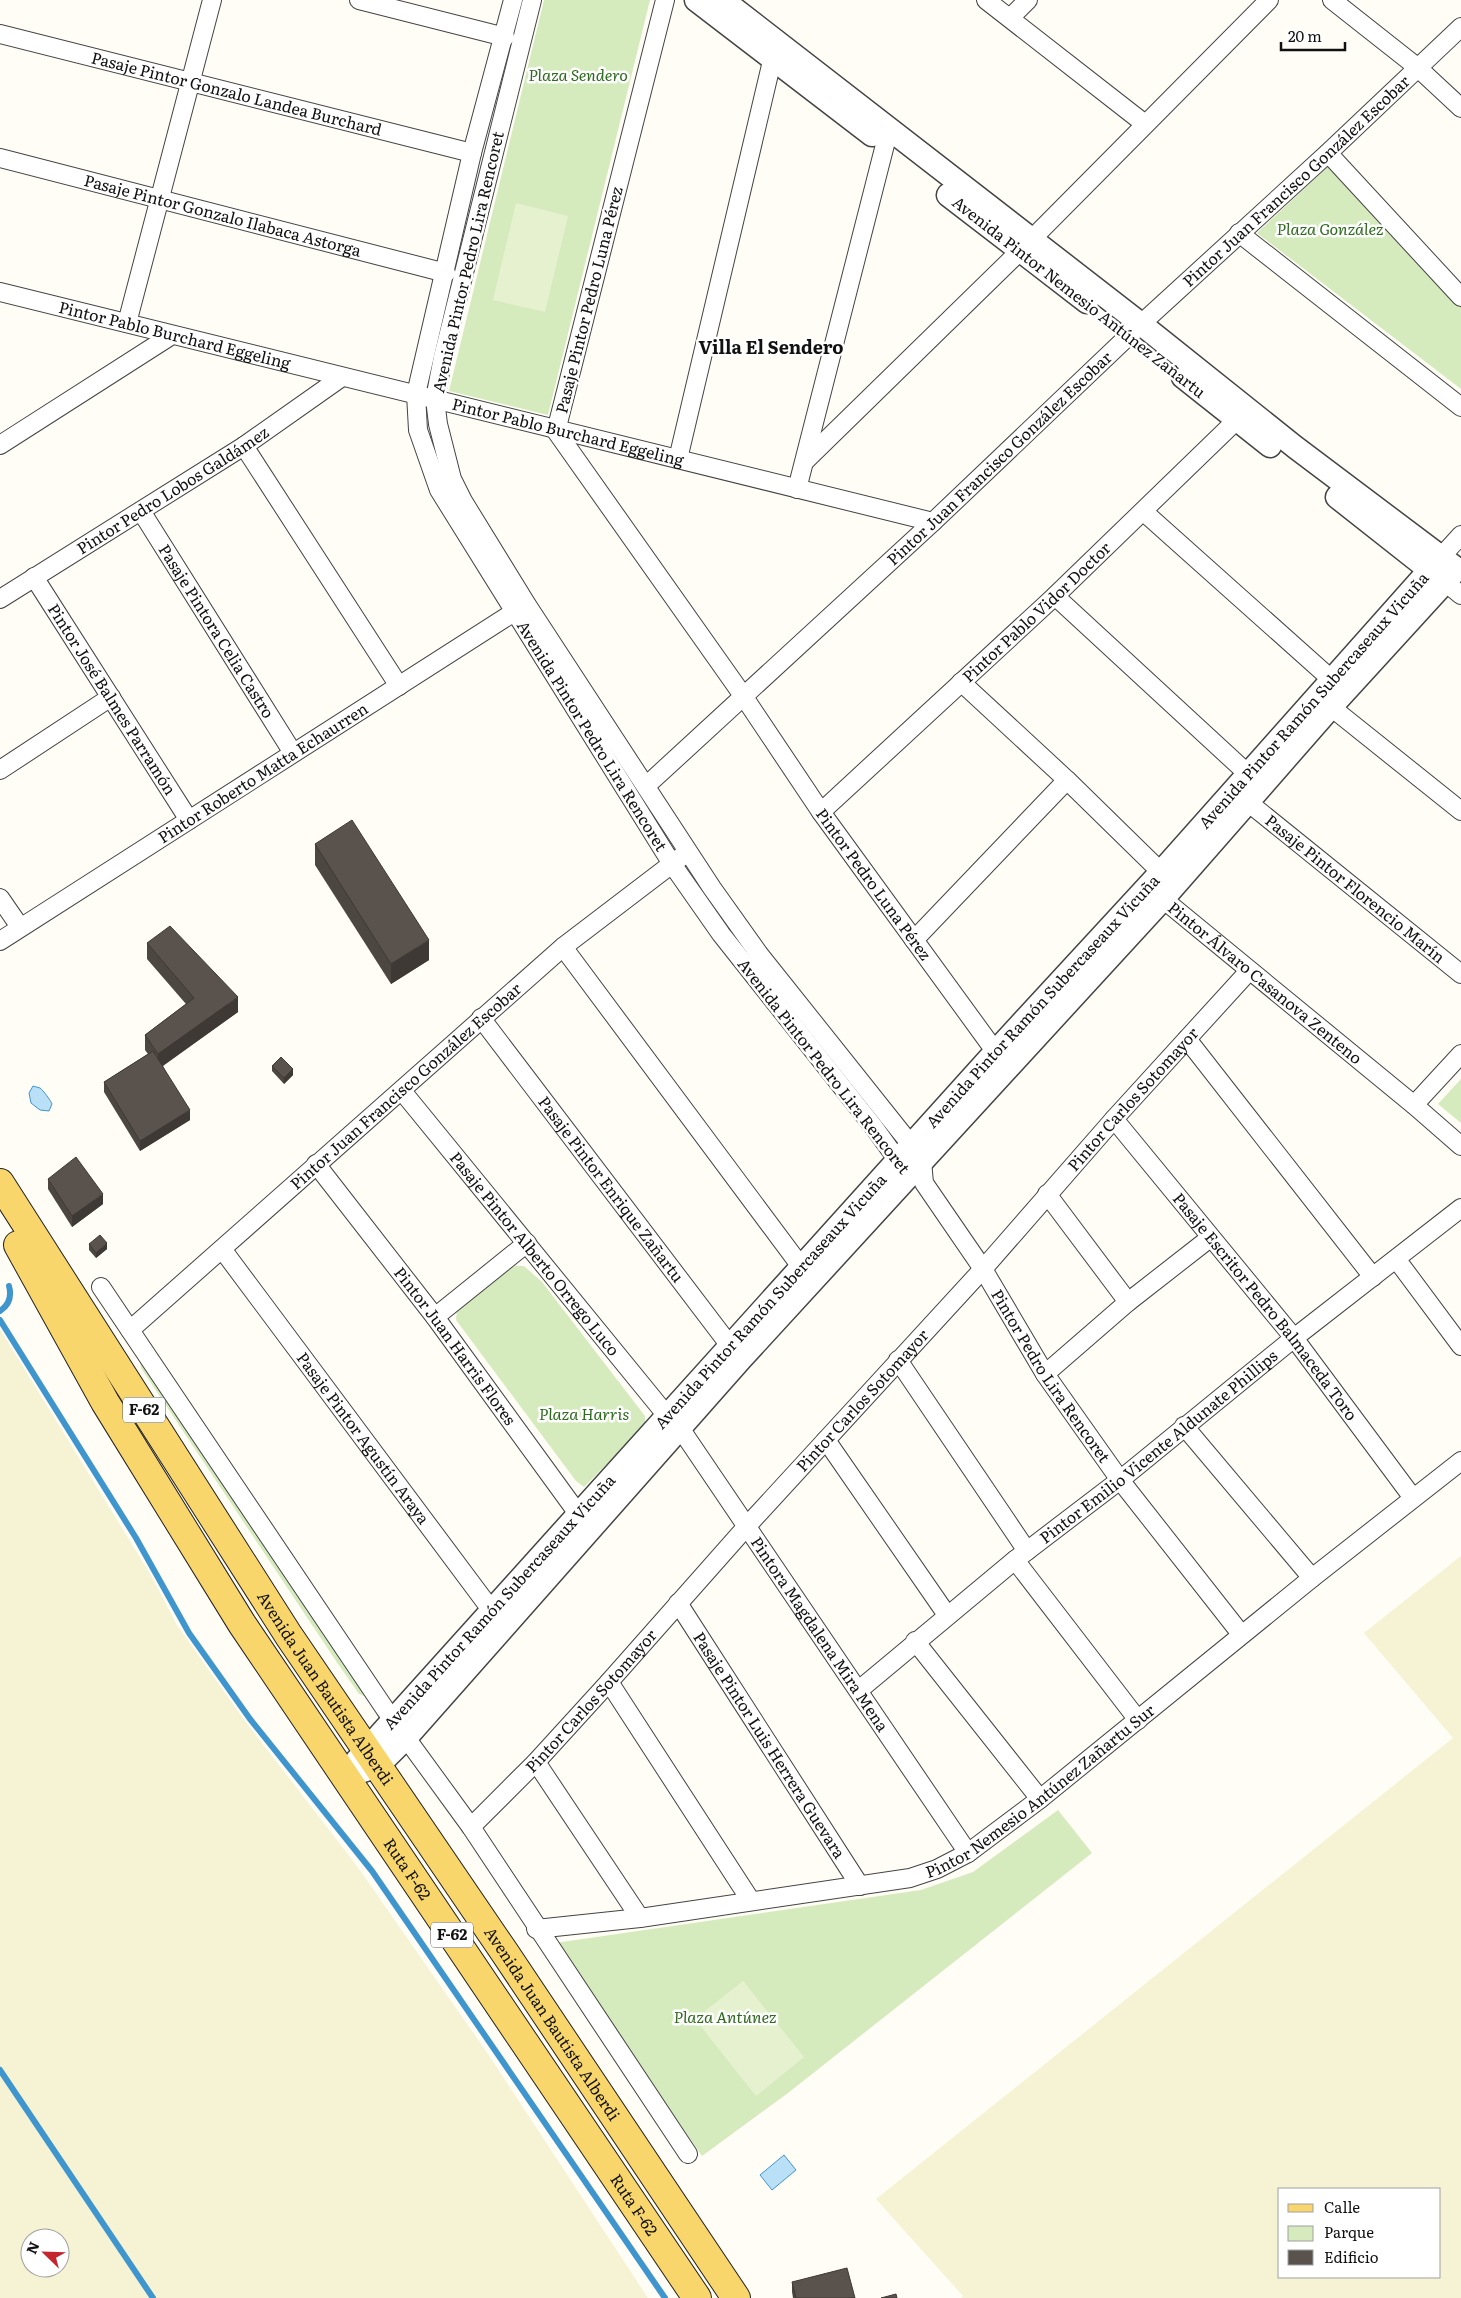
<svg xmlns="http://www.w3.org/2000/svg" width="1461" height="2298" font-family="Literata,serif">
  <rect width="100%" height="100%" fill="#fffdf5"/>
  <g fill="#f6f3d4" fill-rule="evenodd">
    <path d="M 0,1329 L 152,1577 L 177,1625 L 245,1721 L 357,1866 L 488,2054 L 648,2298 L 0,2298 ZM 30,2238 L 60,2238 L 60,2268 L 30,2268 Z"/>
    <path d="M 1461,1556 L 1461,2298 L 961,2298 L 963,2296 L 876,2199 L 1453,1738 L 1364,1633 ZM 1280,2189 L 1440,2189 L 1440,2277 L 1280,2277 Z"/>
  </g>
  <g fill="#d5ebbd">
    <polygon points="544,0 650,0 548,415 449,391"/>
    <polygon points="1332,163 1461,304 1461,389 1257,233"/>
    <polygon points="1461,1079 1461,1123 1438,1104"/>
    <polygon points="515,1266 524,1266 542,1282 645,1416 645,1423 642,1428 584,1487 576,1481 456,1320 457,1310 508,1269"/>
    <polygon points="142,1360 367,1697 359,1694 336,1661 141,1368 140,1362"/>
    <polygon points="1058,1810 1092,1853 788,2093 702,2156 555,1943 921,1890 973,1872"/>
  </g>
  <g fill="#e6f2cf">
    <polygon points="516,203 568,216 545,312 493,300"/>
    <polygon points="743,1981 804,2057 756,2096 695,2019"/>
  </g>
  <g fill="#b9e0f7" stroke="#3f96cf">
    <path d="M 33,1086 L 40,1088 C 43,1090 51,1101 52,1104 L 49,1111 L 40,1110 L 31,1103 L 29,1093 Z"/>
    <polygon points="784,2155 796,2170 772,2190 760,2175"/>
  </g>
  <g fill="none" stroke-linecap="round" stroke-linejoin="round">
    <g stroke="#3f96cf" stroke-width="6">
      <path d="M 0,1311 C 9,1305 12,1297 9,1286"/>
      <polyline points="0,1320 136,1538 189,1633 250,1719 372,1871 665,2298"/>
      <polyline points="0,2070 153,2298"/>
    </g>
    <g stroke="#444" stroke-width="20">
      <g id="minor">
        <polyline points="359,0 505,37"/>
        <path id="s1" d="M 513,0 L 472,153 L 416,394 L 418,430 L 439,490 L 672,864 L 721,934 L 873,1126 L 904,1169"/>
        <path id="s2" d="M 532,0 L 443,357 L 435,399 L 438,424 L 452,479 L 463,501 L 527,605 L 712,888 L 759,954 L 912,1146 L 922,1161 L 924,1183 L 983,1269 L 1045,1374 L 1120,1480 L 1241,1634"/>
        <path id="s3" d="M 665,0 L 556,431 L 744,697 L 821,812 L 1003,1062"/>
        <polyline points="986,0 1145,124"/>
        <polyline points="1332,0 1417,67 1461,108"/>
        <polyline points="1010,18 1028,0"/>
        <path id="s4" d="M 0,34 L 472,153"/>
        <polyline points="1328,153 1461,297"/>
        <path id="s5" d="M 0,158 L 446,273"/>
        <polyline points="1239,233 1461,407"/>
        <path id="s6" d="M 0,292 L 933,522"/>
        <polyline points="127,323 212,0"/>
        <polyline points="0,445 172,335"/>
        <polyline points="244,446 399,686"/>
        <polyline points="678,459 772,61"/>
        <polyline points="806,460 1019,252 1269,0"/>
        <polyline points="797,489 889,129"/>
        <path id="s7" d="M 141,511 L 293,753"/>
        <polyline points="1144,512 1331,679 1331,707 1461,811"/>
        <polyline points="1441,557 1461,535"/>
        <path id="s8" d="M 34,577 L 189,820"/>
        <polyline points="1445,582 1461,595"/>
        <path id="s9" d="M 1055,596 L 1248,774 L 1249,803 L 1461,974"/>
        <path id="s10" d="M 0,599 L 244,446 L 342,377"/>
        <path id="s11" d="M 961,682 L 1067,780 L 1161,872 L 1163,899 L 1414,1105 L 1461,1146"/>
        <polyline points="0,770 111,697"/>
        <path id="s12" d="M 646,786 L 933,522 L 1141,324 L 1328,153 L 1461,27"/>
        <path id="s13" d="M 821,812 L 1055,596 L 1246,411"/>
        <polyline points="0,898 20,927"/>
        <polyline points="914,940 1067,780"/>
        <path id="s14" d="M 0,941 L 522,607"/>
        <polyline points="563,947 808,1276"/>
        <path id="s15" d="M 481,1018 L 737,1355"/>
        <polyline points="1187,1039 1373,1277"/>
        <path id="s16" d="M 402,1091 L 668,1417 L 680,1428 L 968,1853"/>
        <polyline points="1414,1105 1461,1054"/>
        <path id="s17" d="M 1114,1119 L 1294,1338 L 1413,1498"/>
        <path id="s18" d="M 316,1164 L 435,1317 L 579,1515 L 587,1523"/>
        <polyline points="1047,1194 1128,1302"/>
        <path id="s19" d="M 222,1249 L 498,1619"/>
        <polyline points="1397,1260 1461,1346"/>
        <polyline points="101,1287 385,1709 471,1827 688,2154"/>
        <polyline points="435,1317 527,1243"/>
        <path id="s20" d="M 130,1330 L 563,947 L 681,857"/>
        <polyline points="898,1360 1027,1551"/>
        <polyline points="1045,1374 1128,1302 1210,1238"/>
        <polyline points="1184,1426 1312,1578"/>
        <polyline points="826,1440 947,1615"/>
        <polyline points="1015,1560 1138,1720"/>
        <path id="s21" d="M 678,1603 L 860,1886"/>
        <polyline points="915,1641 1040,1799"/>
        <polyline points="609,1682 751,1901"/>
        <path id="s22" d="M 859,1690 L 1015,1560 L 1120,1480 L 1294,1338 L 1461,1208"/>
        <polyline points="536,1762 640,1918"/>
        <path id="s23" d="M 471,1827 L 536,1762 L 609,1682 L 747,1526 L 983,1269 L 1114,1119 L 1249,971"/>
        <path id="s24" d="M 536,1929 L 640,1918 L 910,1878 L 937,1869 L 968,1853 L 1040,1799 L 1312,1578 L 1461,1461"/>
      </g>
    </g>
    <g stroke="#444" stroke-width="25">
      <g id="tertiary">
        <polyline points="696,0 872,135"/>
        <polyline points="948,195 1087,302"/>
        <polyline points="1183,377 1270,446"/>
        <polyline points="1337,497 1441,579"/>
        <path id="s25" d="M 356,1761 L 995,1052 L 1161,872 L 1441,557"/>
        <polyline points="345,1777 378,1766 406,1738 741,1359 1163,899 1331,707 1457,569 1295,447 1141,324 723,0"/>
      </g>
    </g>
    <g stroke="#222" stroke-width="30">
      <g id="primary">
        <path id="s26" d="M 0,1183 L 289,1636 L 503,1950 L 736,2298"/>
        <path id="s27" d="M 18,1245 L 105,1402 L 242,1624 L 697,2298"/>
      </g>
    </g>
    <use href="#minor" stroke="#fff" stroke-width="18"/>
    <use href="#tertiary" stroke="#fff" stroke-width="22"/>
    <use href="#primary" stroke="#f9d66b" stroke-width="28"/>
  </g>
  <g fill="#4d4742">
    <polygon points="315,844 429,960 391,984 315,865"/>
    <polygon points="147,943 238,1012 163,1066 190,1120 140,1151 104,1092 104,1082 148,1054 145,1050 145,1035 186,1004 147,959"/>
    <polygon points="272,1066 293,1075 284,1084 272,1071"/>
    <polygon points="48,1179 103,1204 72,1227 48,1189"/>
    <polygon points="89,1244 107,1249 96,1258 89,1250"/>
    <polygon points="792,2282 855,2298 793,2298 792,2292"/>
  </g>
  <g fill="#3f3936">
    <polygon points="429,940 429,960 391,984 391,964"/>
    <polygon points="238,997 238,1012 158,1069 158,1054"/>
    <polygon points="293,1069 293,1075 284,1084 284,1078"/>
    <polygon points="190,1110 190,1120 140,1151 140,1141"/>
    <polygon points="103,1194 103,1204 72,1227 72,1216"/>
    <polygon points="107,1243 107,1249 96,1258 96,1253"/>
  </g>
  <g fill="#5a524d" stroke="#3f3936">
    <polygon points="352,820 429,940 391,964 315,844"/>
    <polygon points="170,926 238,997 158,1054 145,1035 194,998 147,943"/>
    <polygon points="153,1051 190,1110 140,1141 104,1082"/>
    <polygon points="281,1057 293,1069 284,1078 272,1066"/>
    <polygon points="76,1157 103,1194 72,1216 48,1179"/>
    <polygon points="100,1235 107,1243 96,1253 89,1244"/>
    <polygon points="847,2268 855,2298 796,2298 792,2282"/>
    <polygon points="896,2294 897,2298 881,2298"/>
  </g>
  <g text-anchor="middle" stroke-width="5" stroke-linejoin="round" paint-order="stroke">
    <g fill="#fff" stroke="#585858" stroke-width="1">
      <rect x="123" y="1397.5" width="42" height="25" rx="4"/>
      <rect x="431" y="1922.5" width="42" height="25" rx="4"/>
    </g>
    <g font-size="15" font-weight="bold" fill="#111">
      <text x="144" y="1415">F-62</text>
      <text x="452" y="1940">F-62</text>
    </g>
    <g font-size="16" font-style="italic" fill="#2f6b1f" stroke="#fff">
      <text x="578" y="81">Plaza Sendero</text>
      <text x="1330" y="235">Plaza González</text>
      <text x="584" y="1420">Plaza Harris</text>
      <text x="725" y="2023">Plaza Antúnez</text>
    </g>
    <g font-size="16" fill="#111" stroke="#fff">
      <text dy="6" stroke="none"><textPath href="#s4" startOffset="244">Pasaje Pintor Gonzalo Landea Burchard</textPath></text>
      <text dy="6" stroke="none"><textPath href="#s12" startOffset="888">Pintor Juan Francisco González Escobar</textPath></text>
      <text dy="6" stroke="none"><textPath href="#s5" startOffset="230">Pasaje Pintor Gonzalo Ilabaca Astorga</textPath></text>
      <text transform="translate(468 262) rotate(-77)" y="6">Avenida Pintor Pedro Lira Rencoret</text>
      <text transform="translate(1079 297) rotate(38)" y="6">Avenida Pintor Nemesio Antúnez Zañartu</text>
      <text transform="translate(589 300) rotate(-76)" y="6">Pasaje Pintor Pedro Luna Pérez</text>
      <text dy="6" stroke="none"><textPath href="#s6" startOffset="180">Pintor Pablo Burchard Eggeling</textPath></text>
      <text dy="6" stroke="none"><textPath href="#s6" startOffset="585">Pintor Pablo Burchard Eggeling</textPath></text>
      <text dy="6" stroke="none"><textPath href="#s12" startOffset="482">Pintor Juan Francisco González Escobar</textPath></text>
      <text dy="6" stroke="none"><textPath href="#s10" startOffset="204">Pintor Pedro Lobos Galdámez</textPath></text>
      <text dy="6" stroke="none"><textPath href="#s13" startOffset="294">Pintor Pablo Vidor Doctor</textPath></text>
      <text dy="6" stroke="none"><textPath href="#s7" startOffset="142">Pasaje Pintora Celia Castro</textPath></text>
      <text dy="6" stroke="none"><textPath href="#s8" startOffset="145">Pintor José Balmes Parramón</textPath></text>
      <text dy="6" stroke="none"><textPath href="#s25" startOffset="1429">Avenida Pintor Ramón Subercaseaux Vicuña</textPath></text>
      <text dy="6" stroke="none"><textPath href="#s1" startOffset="795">Avenida Pintor Pedro Lira Rencoret</textPath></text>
      <text dy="6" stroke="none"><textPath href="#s14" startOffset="312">Pintor Roberto Matta Echaurren</textPath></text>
      <text dy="6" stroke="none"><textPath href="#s3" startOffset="998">Pintor Pedro Luna Pérez</textPath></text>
      <text dy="6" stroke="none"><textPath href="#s9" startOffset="428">Pasaje Pintor Florencio Marín</textPath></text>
      <text dy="6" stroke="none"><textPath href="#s11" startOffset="435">Pintor Álvaro Casanova Zenteno</textPath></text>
      <text dy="6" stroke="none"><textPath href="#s25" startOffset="1024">Avenida Pintor Ramón Subercaseaux Vicuña</textPath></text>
      <text transform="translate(824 1066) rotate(52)" y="6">Avenida Pintor Pedro Lira Rencoret</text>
      <text dy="6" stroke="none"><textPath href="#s20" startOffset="368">Pintor Juan Francisco González Escobar</textPath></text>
      <text dy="6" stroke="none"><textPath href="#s23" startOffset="984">Pintor Carlos Sotomayor</textPath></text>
      <text dy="6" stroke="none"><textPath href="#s15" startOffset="215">Pasaje Pintor Enrique Zañartu</textPath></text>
      <text dy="6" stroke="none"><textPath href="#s16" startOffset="210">Pasaje Pintor Alberto Orrego Luco</textPath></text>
      <text dy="6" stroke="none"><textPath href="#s25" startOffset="619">Avenida Pintor Ramón Subercaseaux Vicuña</textPath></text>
      <text dy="6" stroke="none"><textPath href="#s17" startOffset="241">Pasaje Escritor Pedro Balmaceda Toro</textPath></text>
      <text dy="6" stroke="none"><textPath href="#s18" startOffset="229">Pintor Juan Harris Flores</textPath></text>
      <text dy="6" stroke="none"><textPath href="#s2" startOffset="1575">Pintor Pedro Lira Rencoret</textPath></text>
      <text dy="6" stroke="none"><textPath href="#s23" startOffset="579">Pintor Carlos Sotomayor</textPath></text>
      <text dy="6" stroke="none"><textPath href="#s19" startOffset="236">Pasaje Pintor Agustín Araya</textPath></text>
      <text dy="6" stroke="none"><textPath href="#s22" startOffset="386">Pintor Emilio Vicente Aldunate Phillips</textPath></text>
      <text dy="6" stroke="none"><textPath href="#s25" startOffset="214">Avenida Pintor Ramón Subercaseaux Vicuña</textPath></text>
      <text dy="6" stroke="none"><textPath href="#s16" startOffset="686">Pintora Magdalena Mira Mena</textPath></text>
      <text dy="6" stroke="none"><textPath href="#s26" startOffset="601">Avenida Juan Bautista Alberdi</textPath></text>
      <text dy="6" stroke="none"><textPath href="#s23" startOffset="174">Pintor Carlos Sotomayor</textPath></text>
      <text dy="6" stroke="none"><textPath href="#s21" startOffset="169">Pasaje Pintor Luis Herrera Guevara</textPath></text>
      <text dy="6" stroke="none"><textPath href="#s24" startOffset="535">Pintor Nemesio Antúnez Zañartu Sur</textPath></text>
      <text dy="6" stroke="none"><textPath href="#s27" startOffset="736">Ruta F-62</textPath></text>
      <text dy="6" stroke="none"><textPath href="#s26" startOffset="1006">Avenida Juan Bautista Alberdi</textPath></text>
      <text dy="6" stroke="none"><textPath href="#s27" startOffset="1141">Ruta F-62</textPath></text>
    </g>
    <g font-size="18" font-weight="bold" fill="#111" stroke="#fff">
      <text x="771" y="354">Villa El Sendero</text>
    </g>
  </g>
  <rect x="1278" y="2188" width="162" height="90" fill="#ffffff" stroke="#a0a0a0"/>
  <rect x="1288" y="2204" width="25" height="8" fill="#f9d66b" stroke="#a0a0a0"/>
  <text x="1324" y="2213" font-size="15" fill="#111111">Calle</text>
  <rect x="1288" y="2226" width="25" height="15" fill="#d5ebbd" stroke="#a0a0a0"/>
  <text x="1324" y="2238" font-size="15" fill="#111111">Parque</text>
  <rect x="1288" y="2250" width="25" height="15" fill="#5a524d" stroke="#a0a0a0"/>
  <text x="1324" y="2263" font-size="15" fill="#111111">Edificio</text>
  <g transform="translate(45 2253) rotate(293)"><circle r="24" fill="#ffffff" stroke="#a0a0a0"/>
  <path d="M0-4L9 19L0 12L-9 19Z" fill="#c4262e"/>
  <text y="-8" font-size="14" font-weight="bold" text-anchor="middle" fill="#111111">N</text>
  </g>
  <path d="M1281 42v8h64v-8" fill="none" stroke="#111111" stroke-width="2.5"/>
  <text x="1288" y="42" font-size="15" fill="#111111" stroke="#ffffff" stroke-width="4" paint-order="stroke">20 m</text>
</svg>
